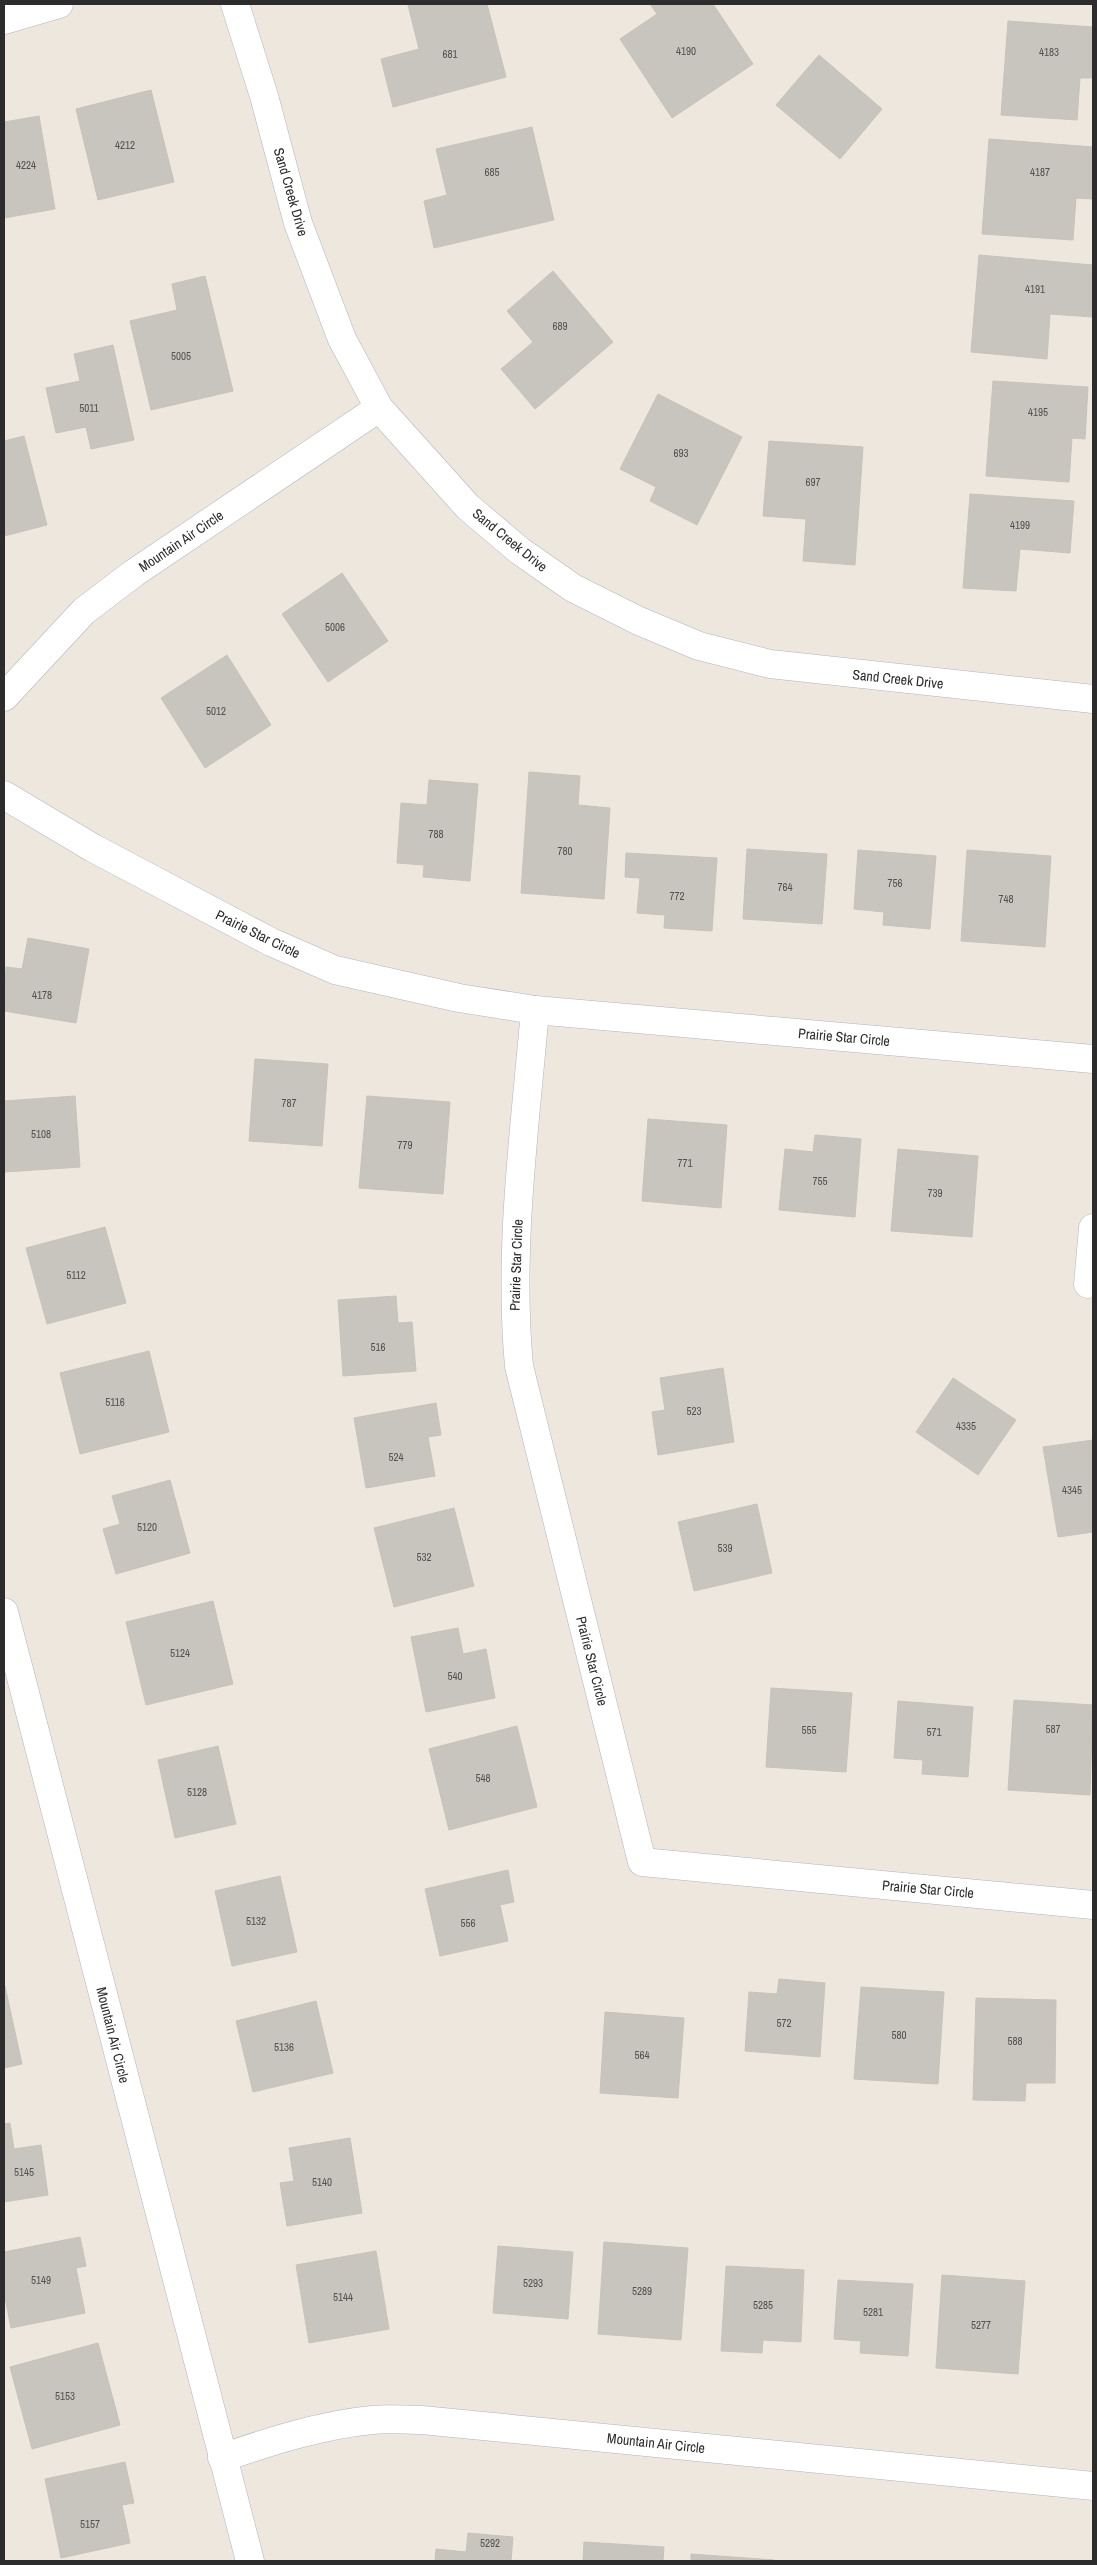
<svg xmlns="http://www.w3.org/2000/svg" width="1097" height="2565" font-family="'Archivo Narrow',sans-serif">
  <rect width="100%" height="100%" fill="#ede7de"/>
  <g fill="#c8c4be" stroke="#c8c3b8">
    <polygon points="413,4 487,4 506,77 393,107 381,59 419,49 408,5"/>
    <polygon points="650,4 713,4 753,64 672,118 620,39 657,14"/>
    <polygon points="1008,21 1093,27 1093,78 1080,78 1077,120 1001,115"/>
    <polygon points="819,55 882,109 840,159 776,105"/>
    <polygon points="151,90 174,182 98,200 76,109"/>
    <polygon points="39,116 55,209 4,218 4,122"/>
    <polygon points="532,127 554,220 434,248 424,201 447,195 436,149"/>
    <polygon points="989,139 1093,147 1093,199 1076,198 1073,240 982,234"/>
    <polygon points="979,255 1093,265 1093,317 1050,314 1047,359 971,352"/>
    <polygon points="553,271 613,342 535,409 501,369 533,342 507,311"/>
    <polygon points="205,276 233,391 151,410 130,321 177,310 172,284"/>
    <polygon points="113,345 134,440 91,449 86,427 56,433 46,388 80,381 74,354"/>
    <polygon points="993,381 1088,387 1085,439 1072,438 1069,482 986,476"/>
    <polygon points="658,394 742,437 697,525 650,501 656,487 620,469"/>
    <polygon points="24,436 47,525 4,536 4,441"/>
    <polygon points="769,441 863,447 855,565 803,561 806,519 763,516"/>
    <polygon points="970,494 1074,501 1070,553 1020,549 1016,591 963,588"/>
    <polygon points="342,573 388,641 328,682 282,614"/>
    <polygon points="227,655 271,725 205,768 161,698"/>
    <polygon points="529,772 580,776 578,805 610,808 604,899 521,893"/>
    <polygon points="429,780 478,784 470,881 423,877 424,865 397,863 401,803 427,805"/>
    <polygon points="747,849 827,854 822,924 743,919"/>
    <polygon points="858,850 936,856 930,929 883,925 884,912 854,909"/>
    <polygon points="967,850 1051,856 1045,947 961,941"/>
    <polygon points="626,853 717,858 712,931 664,928 665,915 637,913 640,878 625,877"/>
    <polygon points="28,938 89,949 76,1023 4,1011 6,967 22,969"/>
    <polygon points="255,1059 328,1064 322,1146 249,1141"/>
    <polygon points="75,1096 80,1167 4,1172 4,1101"/>
    <polygon points="367,1096 450,1102 443,1194 359,1188"/>
    <polygon points="648,1119 727,1125 721,1208 642,1201"/>
    <polygon points="815,1135 861,1139 855,1217 779,1210 785,1149 813,1152"/>
    <polygon points="898,1149 978,1156 972,1237 891,1231"/>
    <polygon points="105,1227 126,1303 47,1324 26,1248"/>
    <polygon points="396,1296 398,1323 412,1322 416,1371 343,1376 338,1300"/>
    <polygon points="149,1351 169,1432 80,1454 60,1373"/>
    <polygon points="723,1368 734,1442 658,1455 652,1412 665,1410 660,1378"/>
    <polygon points="953,1378 1016,1420 978,1475 916,1432"/>
    <polygon points="436,1403 441,1435 428,1437 435,1476 366,1488 354,1418"/>
    <polygon points="1093,1440 1093,1532 1058,1537 1043,1447"/>
    <polygon points="170,1480 190,1553 116,1574 103,1529 120,1524 112,1496"/>
    <polygon points="757,1504 772,1573 694,1591 678,1522"/>
    <polygon points="454,1508 474,1586 394,1607 374,1528"/>
    <polygon points="213,1601 233,1684 146,1705 126,1622"/>
    <polygon points="458,1628 463,1654 486,1649 495,1698 426,1712 411,1637"/>
    <polygon points="771,1688 852,1693 846,1772 766,1767"/>
    <polygon points="1014,1700 1093,1705 1090,1795 1008,1790"/>
    <polygon points="898,1701 973,1707 968,1777 922,1774 923,1760 894,1758"/>
    <polygon points="517,1726 537,1807 449,1830 429,1749"/>
    <polygon points="218,1746 236,1824 175,1838 158,1760"/>
    <polygon points="508,1870 514,1902 500,1905 508,1941 440,1956 425,1889"/>
    <polygon points="280,1876 297,1952 232,1966 215,1891"/>
    <polygon points="779,1979 825,1983 820,2057 745,2051 749,1992 777,1994"/>
    <polygon points="5,1986 22,2064 4,2068 4,1987"/>
    <polygon points="861,1987 944,1992 938,2084 854,2079"/>
    <polygon points="976,1998 1056,2000 1055,2083 1026,2083 1025,2101 973,2100"/>
    <polygon points="316,2001 333,2073 253,2092 236,2021"/>
    <polygon points="605,2012 684,2018 678,2098 600,2093"/>
    <polygon points="10,2123 14,2149 41,2145 48,2195 4,2202 4,2124"/>
    <polygon points="350,2138 362,2213 287,2226 280,2183 294,2181 289,2148"/>
    <polygon points="80,2237 86,2266 76,2268 85,2313 11,2328 4,2292 4,2252"/>
    <polygon points="604,2242 688,2248 681,2340 598,2334"/>
    <polygon points="498,2246 573,2252 568,2319 493,2313"/>
    <polygon points="376,2251 389,2329 309,2343 296,2265"/>
    <polygon points="726,2266 804,2270 801,2342 763,2340 762,2353 721,2351"/>
    <polygon points="942,2275 1025,2281 1018,2374 936,2368"/>
    <polygon points="838,2280 913,2284 908,2356 860,2353 861,2341 834,2339"/>
    <polygon points="98,2343 120,2425 32,2449 10,2367"/>
    <polygon points="125,2462 134,2503 122,2505 130,2543 61,2558 45,2479"/>
    <polygon points="468,2533 513,2537 511,2561 435,2561 436,2549 466,2552"/>
    <polygon points="584,2542 664,2547 663,2561 583,2561"/>
    <polygon points="691,2554 774,2560 773,2561 691,2561"/>
  </g>
  <g fill="none" stroke-linecap="round" stroke-linejoin="round">
    <g stroke="#b2b4bf" stroke-width="29">
      <g id="minor">
        <polyline points="235,4 264,96 298,223 342,339 379,408 468,507 520,551 573,588 639,621 699,646 770,664 1093,699"/>
        <polyline points="4,20 59,4"/>
        <polyline points="4,697 84,611 134,573 379,408"/>
        <polyline points="4,795 93,848 271,942 335,970 459,998 535,1010"/>
        <path d="M 1093,1059 L 535,1010 C 525,1128 508,1248 519,1366 L 642,1862 L 1093,1905"/>
        <polyline points="1088,1284 1093,1228"/>
        <polyline points="4,1612 250,2561"/>
        <path d="M 222,2458 C 271,2441 321,2425 372,2420 C 388,2418 406,2420 422,2420 L 1093,2486"/>
      </g>
    </g>
    <use href="#minor" stroke="#fff" stroke-width="28"/>
  </g>
  <g text-anchor="middle" stroke-width="5" stroke-linejoin="round" paint-order="stroke">
    <g font-size="11" fill="#535250">
      <text x="686" y="55">4190</text>
      <text x="1049" y="56">4183</text>
      <text x="450" y="58">681</text>
      <text x="125" y="149">4212</text>
      <text x="26" y="169">4224</text>
      <text x="492" y="176">685</text>
      <text x="1040" y="176">4187</text>
      <text x="1035" y="293">4191</text>
      <text x="560" y="330">689</text>
      <text x="181" y="360">5005</text>
      <text x="89" y="412">5011</text>
      <text x="1038" y="416">4195</text>
      <text x="681" y="457">693</text>
      <text x="813" y="486">697</text>
      <text x="1020" y="529">4199</text>
      <text x="335" y="631">5006</text>
      <text x="216" y="715">5012</text>
      <text x="436" y="838">788</text>
      <text x="565" y="855">780</text>
      <text x="895" y="887">756</text>
      <text x="785" y="891">764</text>
      <text x="677" y="900">772</text>
      <text x="1006" y="903">748</text>
      <text x="42" y="999">4178</text>
      <text x="289" y="1107">787</text>
      <text x="41" y="1138">5108</text>
      <text x="405" y="1149">779</text>
      <text x="685" y="1167">771</text>
      <text x="820" y="1185">755</text>
      <text x="935" y="1197">739</text>
      <text x="76" y="1279">5112</text>
      <text x="378" y="1351">516</text>
      <text x="115" y="1406">5116</text>
      <text x="694" y="1415">523</text>
      <text x="966" y="1430">4335</text>
      <text x="396" y="1461">524</text>
      <text x="1072" y="1494">4345</text>
      <text x="147" y="1531">5120</text>
      <text x="725" y="1552">539</text>
      <text x="424" y="1561">532</text>
      <text x="180" y="1657">5124</text>
      <text x="455" y="1680">540</text>
      <text x="1053" y="1733">587</text>
      <text x="809" y="1734">555</text>
      <text x="934" y="1736">571</text>
      <text x="483" y="1782">548</text>
      <text x="197" y="1796">5128</text>
      <text x="256" y="1925">5132</text>
      <text x="468" y="1927">556</text>
      <text x="784" y="2027">572</text>
      <text x="899" y="2039">580</text>
      <text x="1015" y="2045">588</text>
      <text x="284" y="2051">5136</text>
      <text x="642" y="2059">564</text>
      <text x="24" y="2176">5145</text>
      <text x="322" y="2186">5140</text>
      <text x="41" y="2284">5149</text>
      <text x="533" y="2287">5293</text>
      <text x="642" y="2295">5289</text>
      <text x="343" y="2301">5144</text>
      <text x="763" y="2309">5285</text>
      <text x="873" y="2316">5281</text>
      <text x="981" y="2329">5277</text>
      <text x="65" y="2400">5153</text>
      <text x="90" y="2528">5157</text>
      <text x="490" y="2547">5292</text>
    </g>
    <g font-size="14" fill="#2c2c2c" stroke="#fff">
      <text transform="translate(291 192) rotate(74)" y="5">Sand Creek Drive</text>
      <text transform="translate(510 540) rotate(39)" y="5">Sand Creek Drive</text>
      <text transform="translate(181 541) rotate(-34)" y="5">Mountain Air Circle</text>
      <text transform="translate(898 679) rotate(6)" y="5">Sand Creek Drive</text>
      <text transform="translate(258 934) rotate(26)" y="5">Prairie Star Circle</text>
      <text transform="translate(844 1037) rotate(5)" y="5">Prairie Star Circle</text>
      <text transform="translate(516 1265) rotate(-88)" y="5">Prairie Star Circle</text>
      <text transform="translate(592 1661) rotate(76)" y="5">Prairie Star Circle</text>
      <text transform="translate(928 1889) rotate(5)" y="5">Prairie Star Circle</text>
      <text transform="translate(113 2035) rotate(76)" y="5">Mountain Air Circle</text>
      <text transform="translate(656 2443) rotate(6)" y="5">Mountain Air Circle</text>
    </g>
  </g>
  <rect width="1097" height="2565" fill="none" stroke="#2c2c2c" stroke-width="10"/>
</svg>
